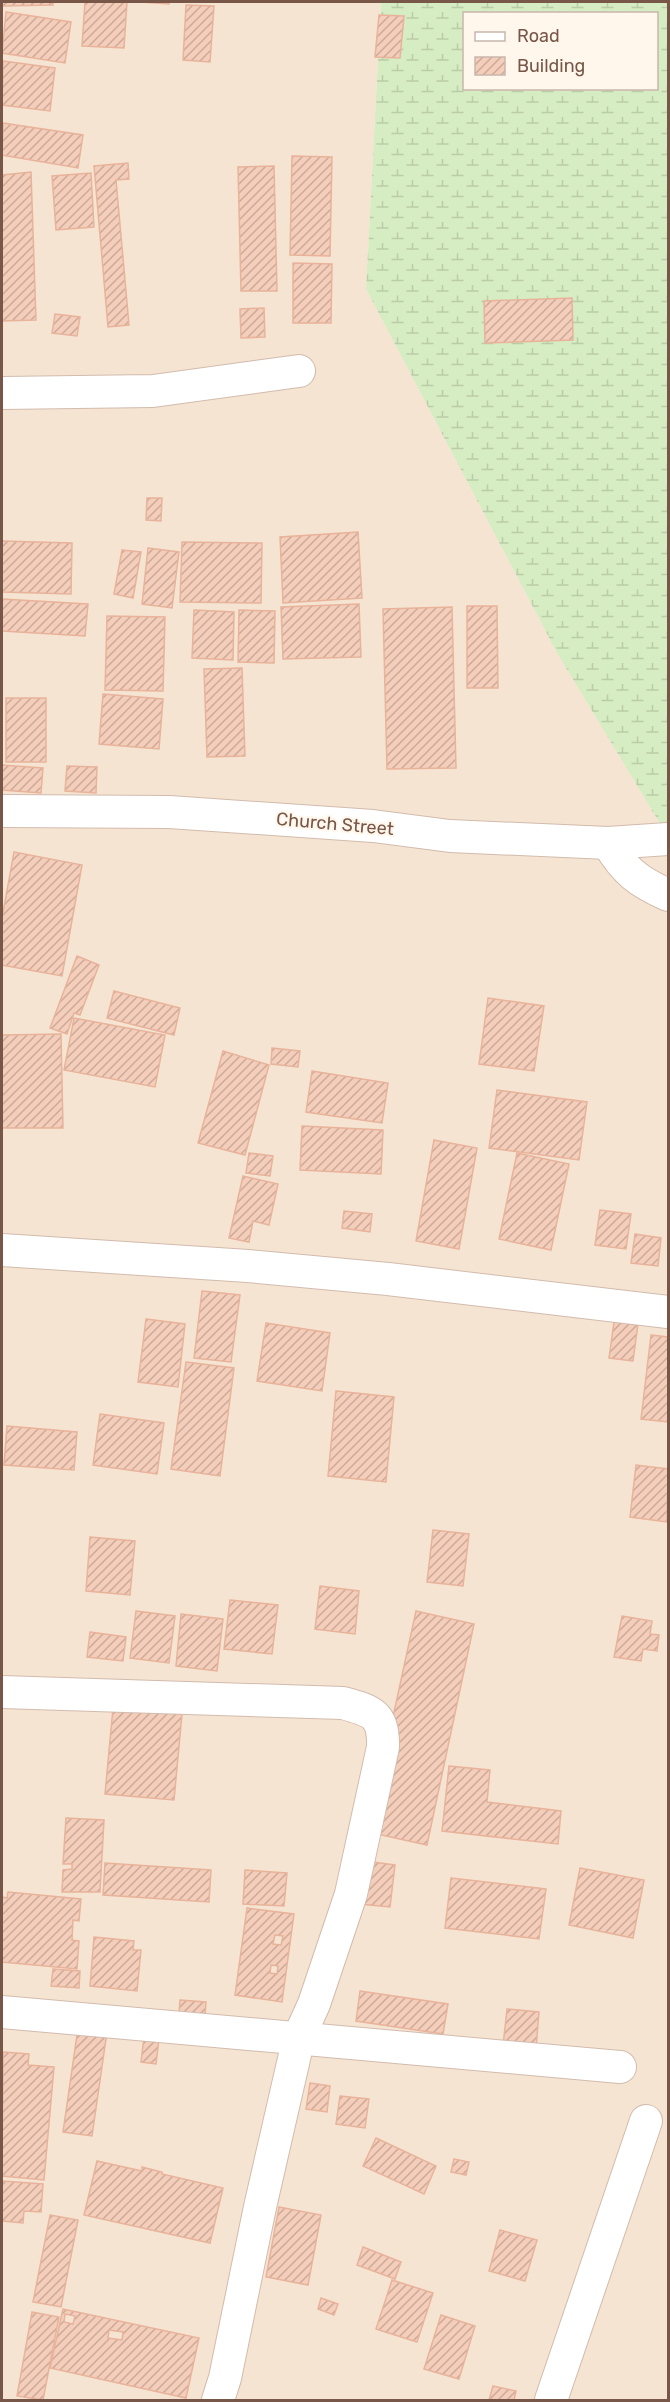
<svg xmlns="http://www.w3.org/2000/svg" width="670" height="2402" font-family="Rubik,sans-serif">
  <defs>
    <pattern id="wetland-marsh" width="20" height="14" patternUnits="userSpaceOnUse" patternTransform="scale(1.5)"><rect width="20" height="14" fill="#d6ecc2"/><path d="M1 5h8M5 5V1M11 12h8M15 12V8" fill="none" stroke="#bbcca8"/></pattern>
    <pattern id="building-hatch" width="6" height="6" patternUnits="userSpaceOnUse" patternTransform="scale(1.5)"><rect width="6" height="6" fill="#f5cebb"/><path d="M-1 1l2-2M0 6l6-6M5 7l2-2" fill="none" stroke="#cbaa9a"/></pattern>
  </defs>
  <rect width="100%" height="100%" fill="#fdf2e5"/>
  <polygon fill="#f6e4d3" points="2,2 381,2 366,289 557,653 668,837 668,2400 2,2400"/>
  <path fill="url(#wetland-marsh)" fill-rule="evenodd" d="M 381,2 L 668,2 L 668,837 L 557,653 L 366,289 ZM 464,14 L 656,14 L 656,88 L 464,88 Z"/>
  <g fill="url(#building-hatch)" stroke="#e8b39a" stroke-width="1.5" fill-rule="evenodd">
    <polygon points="2,2 53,2 53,5 2,6"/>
    <polygon points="85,2 127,2 124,48 82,46"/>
    <polygon points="140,2 169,2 169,4"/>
    <polygon points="186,5 214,6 210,62 183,60"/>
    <polygon points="6,12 71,22 65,63 2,53"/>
    <polygon points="379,15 404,16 400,58 375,57"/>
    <polygon points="3,61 55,68 50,111 2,105"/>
    <polygon points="3,123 83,135 78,168 2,155"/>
    <polygon points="292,156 332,157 330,256 290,255"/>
    <polygon points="128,163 129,179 116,180 129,325 108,327 94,166"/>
    <polygon points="274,166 277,291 241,291 238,167"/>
    <polygon points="31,172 36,320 2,321 2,175"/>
    <polygon points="91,173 94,227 56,230 52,176"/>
    <polygon points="293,263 332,264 331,323 293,323"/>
    <polygon points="572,298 573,340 485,343 484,301"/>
    <polygon points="264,308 265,337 241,338 240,309"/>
    <polygon points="55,314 80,317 77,336 52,333"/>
    <polygon points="147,498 162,498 161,521 146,520"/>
    <polygon points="358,532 362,598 283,603 280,537"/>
    <polygon points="2,541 72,543 71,594 2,592"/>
    <polygon points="182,542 262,543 261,603 180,602"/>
    <polygon points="148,548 179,552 172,608 142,604"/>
    <polygon points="122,550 141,552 133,598 114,594"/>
    <polygon points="2,599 88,604 85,636 2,631"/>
    <polygon points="359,604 361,657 283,659 281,607"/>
    <polygon points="467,606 497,606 498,688 467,688"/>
    <polygon points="452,607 456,768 387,769 383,609"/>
    <polygon points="194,610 234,612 233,660 192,658"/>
    <polygon points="239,610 275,611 274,663 238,662"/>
    <polygon points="107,616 165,617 163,691 105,690"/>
    <polygon points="242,668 245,756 207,757 204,669"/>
    <polygon points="103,694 163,699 159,749 99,744"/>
    <rect x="6" y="698" width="40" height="64"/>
    <polygon points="2,765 43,768 41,793 2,790"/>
    <polygon points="67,766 97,767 96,793 65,791"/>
    <polygon points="14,852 82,865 62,976 2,965 2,918"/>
    <polygon points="77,956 99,965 80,1015 74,1013 67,1034 50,1028"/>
    <polygon points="114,991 180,1008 174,1035 107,1018"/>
    <polygon points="488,998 544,1006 534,1071 479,1064"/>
    <polygon points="74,1018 165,1035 155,1087 64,1070"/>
    <polygon points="61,1034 63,1128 2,1128 2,1035"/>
    <polygon points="272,1048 300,1051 298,1067 271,1064"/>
    <polygon points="223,1051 269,1065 245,1155 198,1143"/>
    <polygon points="312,1071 388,1083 382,1123 306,1112"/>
    <polygon points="497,1090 587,1102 579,1160 489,1148"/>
    <polygon points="302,1126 383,1130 381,1174 300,1170"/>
    <polygon points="434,1140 477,1148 459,1249 416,1241"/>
    <polygon points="249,1153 273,1156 270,1176 246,1173"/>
    <polygon points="517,1153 569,1164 551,1250 499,1239"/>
    <polygon points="243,1176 278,1184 269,1225 253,1221 249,1242 229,1238"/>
    <polygon points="600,1210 631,1214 626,1249 595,1245"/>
    <polygon points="344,1211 372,1214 370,1232 342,1228"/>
    <polygon points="635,1234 661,1238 658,1266 631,1263"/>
    <polygon points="202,1291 240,1295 231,1362 194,1358"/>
    <polygon points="146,1319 185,1324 178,1387 138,1382"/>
    <polygon points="614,1322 638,1324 633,1361 609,1358"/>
    <polygon points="266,1323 330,1333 322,1391 257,1381"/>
    <polygon points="651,1335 668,1337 668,1422 641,1419"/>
    <polygon points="186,1362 234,1368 220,1476 171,1469"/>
    <polygon points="336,1391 394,1397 386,1482 328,1476"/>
    <polygon points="100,1414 164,1423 157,1474 93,1465"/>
    <polygon points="7,1426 77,1432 74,1470 4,1465"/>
    <polygon points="636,1465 668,1469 667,1522 630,1517"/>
    <polygon points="433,1530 469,1534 463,1586 427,1582"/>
    <polygon points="90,1537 135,1541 130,1595 86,1591"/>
    <polygon points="320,1586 359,1591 355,1634 315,1629"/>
    <polygon points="230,1600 278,1605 272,1654 224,1649"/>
    <polygon points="136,1611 175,1616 169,1663 130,1658"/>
    <polygon points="416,1611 474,1624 427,1845 368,1832"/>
    <polygon points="181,1614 223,1619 217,1671 176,1666"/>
    <polygon points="622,1616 652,1621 650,1634 659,1635 657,1651 643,1649 641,1661 614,1657"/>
    <polygon points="90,1632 126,1637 123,1661 87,1657"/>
    <polygon points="113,1708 182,1714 174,1800 105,1794"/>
    <polygon points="449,1766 490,1770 487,1802 561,1811 558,1844 442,1831"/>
    <polygon points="66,1818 104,1820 100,1892 62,1892 63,1870 72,1869 72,1864 63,1864"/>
    <polygon points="365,1861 395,1865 390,1907 360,1904"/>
    <polygon points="105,1863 211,1870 209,1902 103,1895"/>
    <polygon points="580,1868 644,1880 633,1938 569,1925"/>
    <polygon points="245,1870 287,1873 284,1906 243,1904"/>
    <polygon points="451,1878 546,1889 539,1939 445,1928"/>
    <polygon points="8,1892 81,1899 79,1921 73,1920 72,1940 79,1941 77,1969 2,1962 2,1897 7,1898"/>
    <path d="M 247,1908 L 294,1914 L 282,2002 L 235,1995 ZM 275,1935 L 283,1936 L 281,1945 L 273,1944 ZM 271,1965 L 278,1966 L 277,1974 L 270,1973 Z"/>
    <polygon points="94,1937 134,1941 133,1950 141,1950 137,1991 90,1986"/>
    <polygon points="53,1969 80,1971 79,1988 51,1986"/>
    <polygon points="360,1991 448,2004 443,2034 356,2021"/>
    <polygon points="180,2000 206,2002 205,2016 179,2014"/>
    <polygon points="507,2009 539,2012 536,2049 503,2046"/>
    <polygon points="79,2021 108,2025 92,2136 63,2132"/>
    <polygon points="144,2037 159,2039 156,2064 141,2062"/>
    <polygon points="3,2052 29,2054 28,2065 54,2067 44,2180 2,2176"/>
    <polygon points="310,2083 330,2086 327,2112 306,2109"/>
    <polygon points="340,2096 369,2099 365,2128 336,2124"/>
    <polygon points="376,2138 436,2166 424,2194 363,2166"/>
    <polygon points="454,2159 469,2162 466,2175 451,2172"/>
    <polygon points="97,2161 142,2171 142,2167 162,2172 162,2174 223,2188 210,2243 84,2215"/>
    <polygon points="2,2181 43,2184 41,2212 24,2211 23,2223 2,2221"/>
    <polygon points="279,2207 321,2215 308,2285 266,2277"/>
    <polygon points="50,2215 78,2220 61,2307 33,2302"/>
    <polygon points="500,2230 537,2240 525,2281 489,2271"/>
    <polygon points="363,2247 401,2262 395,2279 357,2265"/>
    <polygon points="392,2280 433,2293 417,2342 376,2329"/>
    <polygon points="321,2298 338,2304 334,2315 318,2309"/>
    <path d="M 63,2309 L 199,2338 L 186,2398 L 50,2368 ZM 65,2314 L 75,2316 L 73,2324 L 64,2322 ZM 109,2330 L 123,2332 L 122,2340 L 108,2338 Z"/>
    <polygon points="32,2312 59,2317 43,2400 17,2396"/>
    <polygon points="441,2315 475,2326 459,2379 424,2369"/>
    <polygon points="493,2386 516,2391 514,2400 489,2400"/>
  </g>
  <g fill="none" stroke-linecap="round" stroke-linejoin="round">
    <g stroke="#d2bbad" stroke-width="34">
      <g id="minor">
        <polyline points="2,393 153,391 299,371"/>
        <polyline points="2,811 169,812 373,826 450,836 608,843 668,839"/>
        <path d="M 608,843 C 625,872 639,882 668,895"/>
        <polyline points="2,1250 248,1266 388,1279 668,1312"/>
        <path d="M 2,1692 L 343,1703 C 372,1711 384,1714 383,1747 L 351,1894 L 314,2004 L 299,2037 L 260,2207 L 225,2378 L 218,2400"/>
        <polyline points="2,2012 620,2067"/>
        <polyline points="551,2400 646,2121"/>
      </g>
    </g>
    <use href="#minor" stroke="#fff" stroke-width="32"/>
  </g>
  <g text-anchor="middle" stroke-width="4.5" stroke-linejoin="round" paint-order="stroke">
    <g font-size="18" fill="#785648" stroke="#fff7ec">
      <text transform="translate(335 824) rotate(5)" y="6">Church Street</text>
    </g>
  </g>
  <rect width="670" height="2402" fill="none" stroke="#785648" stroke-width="6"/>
  <rect x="463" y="12" width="195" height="78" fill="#fff7ec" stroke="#c9b7aa" stroke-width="1.5"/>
  <rect x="475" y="32" width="30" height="9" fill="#ffffff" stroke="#c9b7aa" stroke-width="1.5"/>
  <text x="517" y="42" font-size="18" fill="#785648">Road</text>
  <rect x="475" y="57" width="30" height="18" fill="url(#building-hatch)" stroke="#c9b7aa" stroke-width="1.5"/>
  <text x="517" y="72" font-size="18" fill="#785648">Building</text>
</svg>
